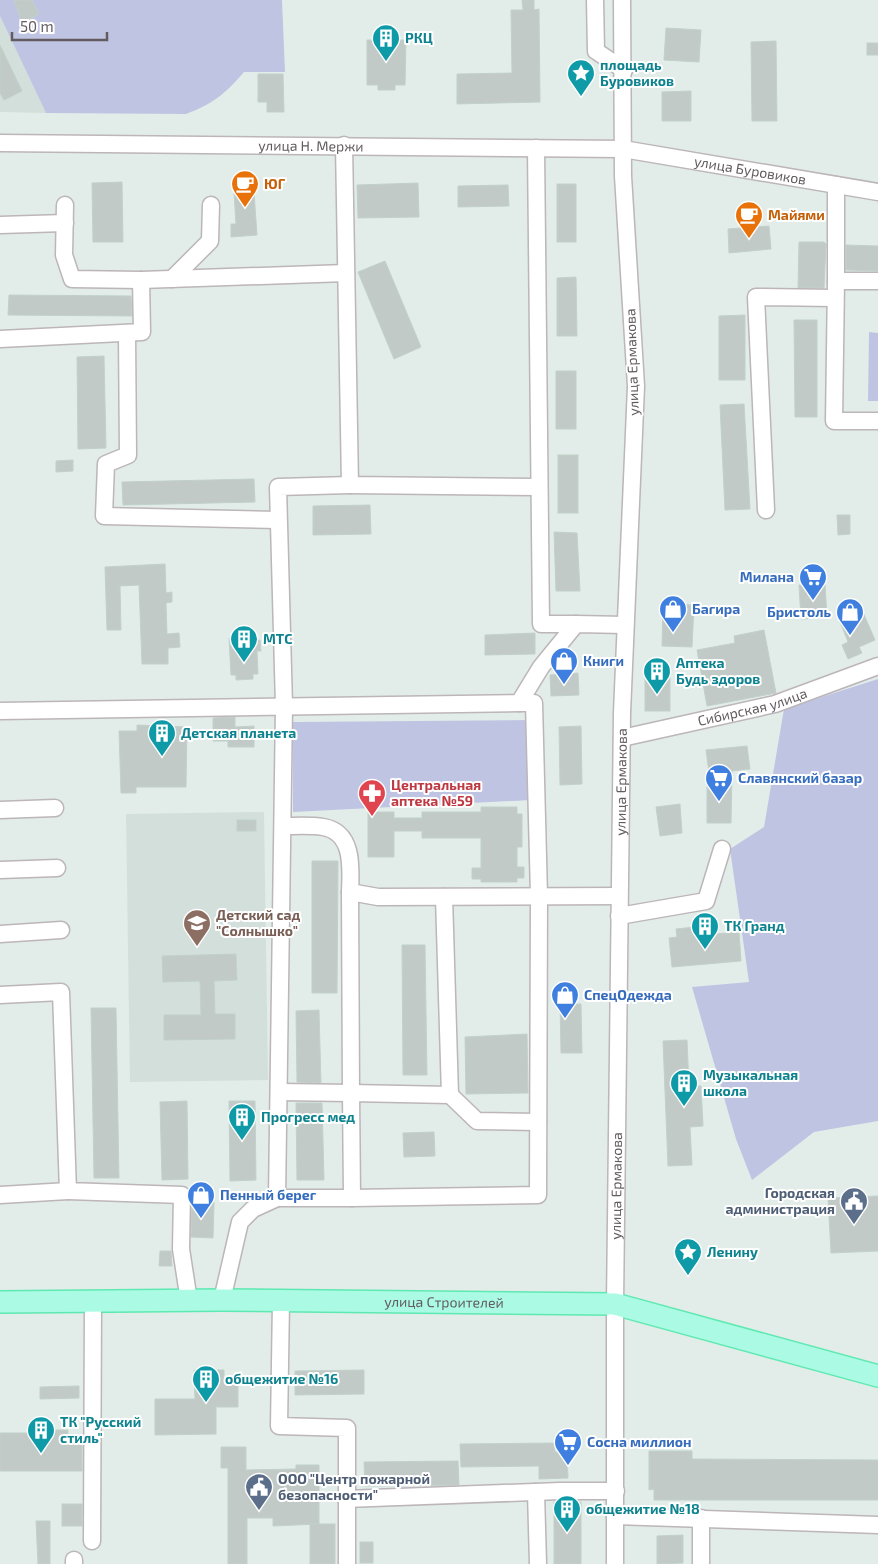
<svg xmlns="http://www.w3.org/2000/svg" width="878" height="1564" font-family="'Exo 2',sans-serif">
  <rect width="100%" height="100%" fill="#e2ede9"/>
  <g fill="#d3dfdb">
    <polygon points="0,16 46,113 0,112"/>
    <polygon points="264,812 268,1080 130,1082 126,814"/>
  </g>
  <g fill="#c0c4e3">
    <path d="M 0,0 L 282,0 L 285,72 L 244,72 C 225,94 213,104 186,114 L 46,113 L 0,16 Z"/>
    <polygon points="869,332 878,333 878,401 868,401"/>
    <polygon points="878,679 878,1121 814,1132 752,1180 736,1139 692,987 749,982 730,849 764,827 784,709"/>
    <polygon points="530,720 531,800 293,812 293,722"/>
  </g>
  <g fill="#c1cac6" stroke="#c1d1ca">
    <polygon points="14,0 32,0 39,14 22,23"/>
    <polygon points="522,0 534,0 534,10 539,9 540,102 457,104 457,74 512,73 511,10 523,10"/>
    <polygon points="666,28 701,30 699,62 664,60"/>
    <polygon points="367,40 406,40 405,85 395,85 395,90 378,90 378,85 367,85"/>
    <polygon points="776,41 777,121 752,121 751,42"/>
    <rect x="867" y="43" width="11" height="12"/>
    <polygon points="0,45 22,91 4,100 0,93"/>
    <polygon points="258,74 283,74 284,112 267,112 267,102 258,102"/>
    <polygon points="691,91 691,121 662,121 662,92"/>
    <polygon points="122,182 123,242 93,242 92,183"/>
    <polygon points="418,183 419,217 358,218 357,185"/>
    <rect x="557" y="184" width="19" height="58"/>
    <polygon points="508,185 509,206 458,207 458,186"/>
    <polygon points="254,192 257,235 231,237 231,224 236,224 234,193"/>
    <polygon points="769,226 771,249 729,253 728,229"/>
    <polygon points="799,242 824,242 826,244 824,288 798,288"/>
    <polygon points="846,245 878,246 878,271 846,270"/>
    <polygon points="385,261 421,347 394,359 358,272"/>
    <polygon points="576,277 577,336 557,336 557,278"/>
    <polygon points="9,295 131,296 132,316 8,315"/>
    <polygon points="745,315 745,380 719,380 719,316"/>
    <polygon points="794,320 817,320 817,417 795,417"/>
    <polygon points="104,356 106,448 78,449 77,357"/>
    <rect x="556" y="371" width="20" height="58"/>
    <polygon points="744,404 750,509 725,510 720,405"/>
    <rect x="558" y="455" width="20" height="58"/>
    <polygon points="73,460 73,471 56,472 56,461"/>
    <polygon points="254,479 255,502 123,505 122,482"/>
    <polygon points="370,505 371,534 313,535 313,506"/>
    <polygon points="837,515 850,515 850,534 838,535"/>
    <polygon points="554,532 577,533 580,591 556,591"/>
    <polygon points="165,564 166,593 172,592 172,602 166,603 167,634 179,633 180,647 168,648 168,664 142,664 139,585 120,586 121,630 107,630 105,567"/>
    <polygon points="825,584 827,618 801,619 799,585"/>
    <polygon points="663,604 694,605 692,647 662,646"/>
    <polygon points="862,610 875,640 859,647 862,653 848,659 842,645 848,642 839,619"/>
    <polygon points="764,630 776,693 707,706 697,650 735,643 734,636"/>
    <polygon points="535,633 535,654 485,655 485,635"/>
    <polygon points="257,637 257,640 260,640 261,651 257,651 258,674 253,674 253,679 236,680 236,675 231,675 229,638"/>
    <polygon points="578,673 579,695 551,696 550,675"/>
    <rect x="645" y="678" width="25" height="33"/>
    <polygon points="235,717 235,727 254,726 254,747 228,747 228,741 213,741 213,718"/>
    <polygon points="137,725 187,727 186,787 136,787 136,793 121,793 119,731 137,731"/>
    <polygon points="581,726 582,784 560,785 559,727"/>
    <polygon points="747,746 750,769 732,771 731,823 707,823 707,780 710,780 706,750"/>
    <polygon points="680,804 682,833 660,836 656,807"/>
    <polygon points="481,807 517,807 517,814 522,814 522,847 517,847 517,867 524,867 524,878 517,878 517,882 481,882 481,879 472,879 472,868 481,868 481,838 422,838 422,831 394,831 394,857 368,857 368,812 394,812 394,818 422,818 422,812 481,812"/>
    <rect x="237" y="820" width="19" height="11"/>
    <polygon points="312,861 338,861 337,993 312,993"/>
    <polygon points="714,925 715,934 739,932 741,961 672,967 669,938 677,937 676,929"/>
    <polygon points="402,945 425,945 427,1075 403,1075"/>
    <polygon points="236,954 237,980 214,981 215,1014 235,1014 235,1039 164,1040 164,1015 201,1015 200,981 163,982 162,956"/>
    <polygon points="560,1004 581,1004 582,1053 561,1053"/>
    <polygon points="91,1008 116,1008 119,1178 94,1178"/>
    <polygon points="319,1010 321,1083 297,1082 296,1011"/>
    <polygon points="527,1034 528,1093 466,1094 465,1037"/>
    <polygon points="687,1040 689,1086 701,1086 703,1126 690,1127 692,1165 668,1166 663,1041"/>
    <polygon points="187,1101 188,1179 162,1180 160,1102"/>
    <polygon points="229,1101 255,1101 256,1180 230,1181"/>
    <polygon points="296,1103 322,1103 324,1180 297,1180"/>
    <polygon points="434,1132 435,1156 404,1157 403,1133"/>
    <polygon points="878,1196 878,1251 831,1253 828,1198"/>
    <polygon points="192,1201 214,1202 213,1238 191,1237"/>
    <polygon points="160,1251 171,1251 172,1266 159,1266"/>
    <polygon points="194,1370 224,1370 224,1380 238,1381 238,1407 216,1407 216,1434 155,1435 155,1399 195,1399"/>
    <polygon points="364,1370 364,1394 295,1395 295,1371"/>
    <polygon points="79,1386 79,1398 40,1399 40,1387"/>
    <polygon points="52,1430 68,1430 68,1436 82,1436 82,1471 0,1471 0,1433 53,1433"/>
    <polygon points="555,1443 555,1452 567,1452 568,1478 539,1479 539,1466 461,1467 460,1444"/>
    <polygon points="221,1447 246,1447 246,1470 296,1469 296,1465 319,1465 319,1524 273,1526 273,1518 247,1518 247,1564 228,1564 228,1468 221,1468"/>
    <polygon points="649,1451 692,1451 692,1459 878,1460 878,1500 654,1500 654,1489 649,1490"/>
    <polygon points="458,1461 459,1485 365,1486 364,1462"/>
    <rect x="554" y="1502" width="27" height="62"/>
    <rect x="62" y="1504" width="20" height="22"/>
    <polygon points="36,1521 50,1521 50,1564 38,1564"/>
    <rect x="310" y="1524" width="25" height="40"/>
    <polygon points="683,1535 683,1563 657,1564 657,1536"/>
    <rect x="360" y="1542" width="13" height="21"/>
  </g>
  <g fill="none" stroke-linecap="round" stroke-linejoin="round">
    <g stroke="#bcb5b9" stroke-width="19">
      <g id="minor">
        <polyline points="595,0 596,51 624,70"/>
        <path id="s1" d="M 0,143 L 623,149 L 878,192"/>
        <polyline points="344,145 350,485 538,487"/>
        <polyline points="536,148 541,624 576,624"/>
        <polyline points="836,185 836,281 878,281"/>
        <polyline points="65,205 64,255 72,279 141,280"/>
        <polyline points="0,225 65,223"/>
        <polyline points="172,279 210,241 211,205"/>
        <polyline points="836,281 834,421 878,421"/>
        <polyline points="127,333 128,455 106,464 104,516 278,520"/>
        <polyline points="0,339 142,332 141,280 346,273"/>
        <polyline points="766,510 756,297 835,298"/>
        <polyline points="0,711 519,703 541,667 576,624 625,625"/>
        <path id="s2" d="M 622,738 L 775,704 L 878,666"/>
        <polyline points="0,810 55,808"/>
        <path d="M 284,826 C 296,826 311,825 323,827 C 354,832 351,868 350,892 L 378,897 L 619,896"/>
        <polyline points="0,870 57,868"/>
        <polyline points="619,916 706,901 722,849"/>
        <polyline points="0,934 61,930"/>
        <polyline points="0,995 61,992 68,1191 182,1195 181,1249 189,1301"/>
        <polyline points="279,1092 351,1093 350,892"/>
        <polyline points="450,1095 477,1121 538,1122"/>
        <polyline points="0,1195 68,1191"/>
        <polyline points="277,1198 352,1198 351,1093 450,1095 444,897"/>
        <polyline points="352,1198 538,1195 539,896 534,703 519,703"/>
        <polyline points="222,1300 240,1222 253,1209 277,1198 284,706 278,487 350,485"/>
        <polyline points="281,1301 279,1426 347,1428 347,1564"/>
        <polyline points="536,1492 538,1564"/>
        <polyline points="346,1499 560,1491 616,1491"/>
        <polyline points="615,1516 878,1525"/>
        <polyline points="701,1518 701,1564"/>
        <polyline points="92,1541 93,1301"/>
        <polyline points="74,1560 74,1564"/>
        <path id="s3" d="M 615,1564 L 615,1304 L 622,713 L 636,386 L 623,176 L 622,0"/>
      </g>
    </g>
    <g stroke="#5fe9b2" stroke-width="24">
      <g id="major">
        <path id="s4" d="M 0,1302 L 222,1300 L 615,1304 L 878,1376"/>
      </g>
    </g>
    <use href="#minor" stroke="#fff" stroke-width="16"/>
    <use href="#major" stroke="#aafae4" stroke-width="21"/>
  </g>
  <defs>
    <g id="building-pin" transform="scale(1.4375)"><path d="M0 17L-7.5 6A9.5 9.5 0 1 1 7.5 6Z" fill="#0f9aa8" stroke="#fff"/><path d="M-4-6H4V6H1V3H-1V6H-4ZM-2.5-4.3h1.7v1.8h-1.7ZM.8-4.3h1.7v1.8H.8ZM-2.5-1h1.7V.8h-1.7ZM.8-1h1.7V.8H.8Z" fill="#fff"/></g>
    <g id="sight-pin" transform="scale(1.4375)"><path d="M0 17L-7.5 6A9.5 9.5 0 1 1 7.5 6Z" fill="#0f9aa8" stroke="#fff"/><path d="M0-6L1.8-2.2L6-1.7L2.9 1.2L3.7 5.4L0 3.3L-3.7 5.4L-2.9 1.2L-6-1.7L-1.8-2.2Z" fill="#fff"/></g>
    <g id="cafe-pin" transform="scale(1.4375)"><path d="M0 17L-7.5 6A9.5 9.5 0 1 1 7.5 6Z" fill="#e8710a" stroke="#fff"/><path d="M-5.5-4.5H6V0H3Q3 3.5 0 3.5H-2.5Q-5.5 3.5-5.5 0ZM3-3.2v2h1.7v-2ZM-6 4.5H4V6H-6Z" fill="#fff"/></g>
    <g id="supermarket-pin" transform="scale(1.4375)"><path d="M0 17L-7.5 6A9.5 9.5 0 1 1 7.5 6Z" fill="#3f7fe0" stroke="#fff"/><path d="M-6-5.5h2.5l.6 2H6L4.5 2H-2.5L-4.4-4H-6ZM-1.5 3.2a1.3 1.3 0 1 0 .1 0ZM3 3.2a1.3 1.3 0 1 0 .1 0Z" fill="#fff"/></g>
    <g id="shop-pin" transform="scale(1.4375)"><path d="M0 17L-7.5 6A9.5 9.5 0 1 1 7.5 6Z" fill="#3f7fe0" stroke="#fff"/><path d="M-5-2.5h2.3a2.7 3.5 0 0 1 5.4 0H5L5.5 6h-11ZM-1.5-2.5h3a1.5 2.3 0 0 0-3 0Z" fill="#fff"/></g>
    <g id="pharmacy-pin" transform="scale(1.4375)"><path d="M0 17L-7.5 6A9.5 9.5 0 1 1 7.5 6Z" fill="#e0444e" stroke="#fff"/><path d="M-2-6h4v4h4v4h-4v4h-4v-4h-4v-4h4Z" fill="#fff"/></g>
    <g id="school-pin" transform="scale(1.4375)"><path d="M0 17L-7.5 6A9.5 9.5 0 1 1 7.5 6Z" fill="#8d6e63" stroke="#fff"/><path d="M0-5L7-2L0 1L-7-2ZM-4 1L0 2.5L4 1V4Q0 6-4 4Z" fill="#fff"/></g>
    <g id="civic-pin" transform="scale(1.4375)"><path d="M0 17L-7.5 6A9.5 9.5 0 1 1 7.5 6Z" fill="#5c6f8a" stroke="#fff"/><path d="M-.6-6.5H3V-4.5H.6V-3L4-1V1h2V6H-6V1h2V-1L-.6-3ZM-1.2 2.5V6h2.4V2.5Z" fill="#fff"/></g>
  </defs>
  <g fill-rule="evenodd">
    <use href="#building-pin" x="386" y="38"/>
    <use href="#sight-pin" x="581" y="73"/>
    <use href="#cafe-pin" x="245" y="184"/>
    <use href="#cafe-pin" x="749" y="215"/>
    <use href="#supermarket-pin" x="813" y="577"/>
    <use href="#shop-pin" x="673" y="609"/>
    <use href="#shop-pin" x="850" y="612"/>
    <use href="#building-pin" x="244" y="639"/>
    <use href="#shop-pin" x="564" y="661"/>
    <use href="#building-pin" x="657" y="671"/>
    <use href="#building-pin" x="162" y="733"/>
    <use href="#supermarket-pin" x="719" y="778"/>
    <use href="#pharmacy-pin" x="372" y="793"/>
    <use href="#school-pin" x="197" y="923"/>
    <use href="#building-pin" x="705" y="926"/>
    <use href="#shop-pin" x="565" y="995"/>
    <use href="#building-pin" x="684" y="1083"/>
    <use href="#building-pin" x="242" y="1117"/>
    <use href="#shop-pin" x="201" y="1195"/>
    <use href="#civic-pin" x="854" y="1201"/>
    <use href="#sight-pin" x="688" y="1252"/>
    <use href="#building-pin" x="206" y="1379"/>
    <use href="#building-pin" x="41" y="1430"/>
    <use href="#supermarket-pin" x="568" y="1442"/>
    <use href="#civic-pin" x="259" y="1487"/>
    <use href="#building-pin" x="567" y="1509"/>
  </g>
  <g text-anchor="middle" stroke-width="4" stroke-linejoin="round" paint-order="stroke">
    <g font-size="14" font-weight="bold" fill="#0d838f" stroke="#fff" text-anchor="start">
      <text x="405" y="43">РКЦ</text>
      <text x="600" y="70">площадь<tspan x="600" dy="16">Буровиков</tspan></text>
      <text x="263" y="644">МТС</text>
      <text x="676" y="668">Аптека<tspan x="676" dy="16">Будь здоров</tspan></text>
      <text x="181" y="738">Детская планета</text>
      <text x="724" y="931">ТК Гранд</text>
      <text x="703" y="1080">Музыкальная<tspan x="703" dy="16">школа</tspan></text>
      <text x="261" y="1122">Прогресс мед</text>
      <text x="707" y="1257">Ленину</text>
      <text x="225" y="1384">общежитие №16</text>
      <text x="60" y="1427">ТК "Русский<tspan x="60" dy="16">стиль"</tspan></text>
      <text x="586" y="1514">общежитие №18</text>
    </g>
    <g font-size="14" fill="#625b5f" stroke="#fff">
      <text dy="5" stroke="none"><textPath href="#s1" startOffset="311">улица Н. Мержи</textPath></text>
      <text dy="5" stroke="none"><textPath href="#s1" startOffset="752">улица Буровиков</textPath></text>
      <text transform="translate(632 362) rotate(-92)" y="5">улица Ермакова</text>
      <text dy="5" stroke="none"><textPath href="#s2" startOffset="134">Сибирская улица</textPath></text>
      <text dy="5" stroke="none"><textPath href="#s3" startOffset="782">улица Ермакова</textPath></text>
      <text dy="5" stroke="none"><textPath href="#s3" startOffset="378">улица Ермакова</textPath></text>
      <text dy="5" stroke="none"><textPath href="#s4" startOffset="444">улица Строителей</textPath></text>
    </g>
    <g font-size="14" font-weight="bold" fill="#c56008" stroke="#fff" text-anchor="start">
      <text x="264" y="189">ЮГ</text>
      <text x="768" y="220">Майями</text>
    </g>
    <g font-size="14" font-weight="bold" fill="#366cbe" stroke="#fff" text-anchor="start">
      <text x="794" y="582" text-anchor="end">Милана</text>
      <text x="692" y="614">Багира</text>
      <text x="831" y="617" text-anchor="end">Бристоль</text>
      <text x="583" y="666">Книги</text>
      <text x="738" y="783">Славянский базар</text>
      <text x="584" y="1000">СпецОдежда</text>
      <text x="220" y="1200">Пенный берег</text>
      <text x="587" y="1447">Сосна миллион</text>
    </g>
    <g font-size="14" font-weight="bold" fill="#be3a42" stroke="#fff" text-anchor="start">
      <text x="391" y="790">Центральная<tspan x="391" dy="16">аптека №59</tspan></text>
    </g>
    <g font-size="14" font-weight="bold" fill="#785e54" stroke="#fff" text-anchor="start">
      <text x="216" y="920">Детский сад<tspan x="216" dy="16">"Солнышко"</tspan></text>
    </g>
    <g font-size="14" font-weight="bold" fill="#4e5e75" stroke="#fff" text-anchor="end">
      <text x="835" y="1198">Городская<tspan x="835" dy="16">администрация</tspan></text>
      <text x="278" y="1484" text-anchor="start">ООО "Центр пожарной<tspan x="278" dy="16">безопасности"</tspan></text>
    </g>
  </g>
  <path d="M12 32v8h95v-8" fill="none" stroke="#625b5f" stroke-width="2.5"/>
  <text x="20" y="32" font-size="15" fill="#625b5f" stroke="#ffffff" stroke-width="4" paint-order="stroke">50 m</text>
</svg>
